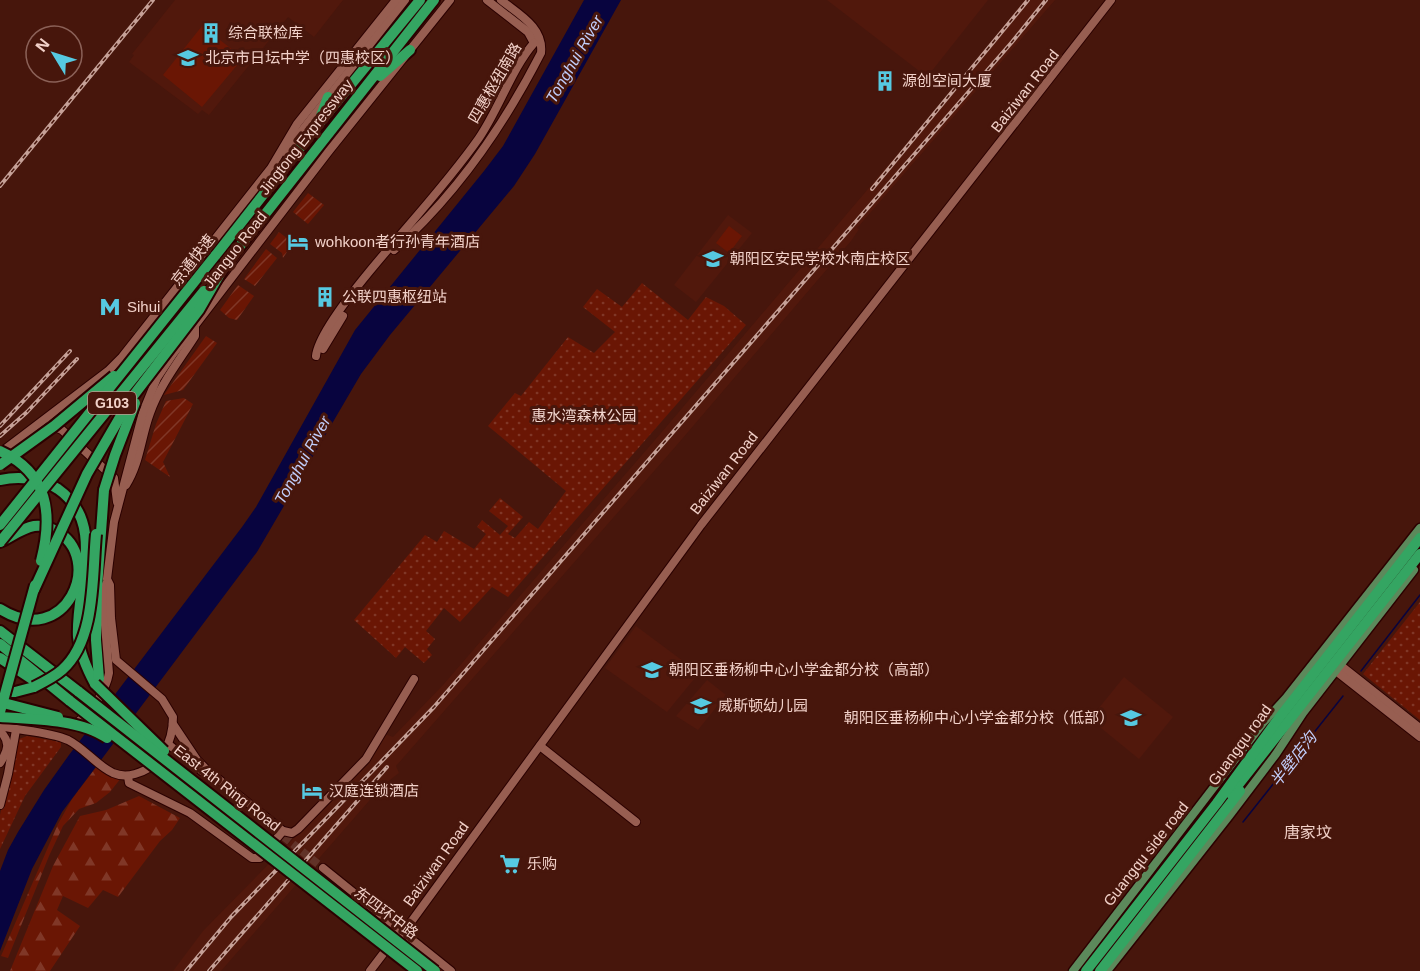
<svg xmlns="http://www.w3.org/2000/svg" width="1420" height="971" font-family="Arial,'Noto Sans SC',sans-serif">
  <defs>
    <pattern id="grass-dots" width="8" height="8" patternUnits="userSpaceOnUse" patternTransform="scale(1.5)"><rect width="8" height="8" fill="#6a1604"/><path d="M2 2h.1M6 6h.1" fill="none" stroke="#803727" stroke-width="1.8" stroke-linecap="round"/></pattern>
    <pattern id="forest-firs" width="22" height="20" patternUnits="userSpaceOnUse" patternTransform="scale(1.5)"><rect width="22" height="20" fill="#6a1604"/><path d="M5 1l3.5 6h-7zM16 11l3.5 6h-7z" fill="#803727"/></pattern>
    <pattern id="garden-furrows" width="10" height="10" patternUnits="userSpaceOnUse" patternTransform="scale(1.5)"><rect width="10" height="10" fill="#6a1604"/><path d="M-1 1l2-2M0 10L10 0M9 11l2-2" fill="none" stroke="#803727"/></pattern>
  </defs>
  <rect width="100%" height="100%" fill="#47160c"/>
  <g fill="#51180c">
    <polygon points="175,0 343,0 314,37 288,17 209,115 202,110 198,114 129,62 134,55 132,54"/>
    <polygon points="827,0 988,0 927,77"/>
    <polygon points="1025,0 1055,0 857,228 859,229 851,241 676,446 396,766 399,773 382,786 221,971 173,971 203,931 369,762 385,734 393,737 443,685 661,433 941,103"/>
    <polygon points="728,215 752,233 696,302 674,285"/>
    <polygon points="636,626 699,673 667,712 605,668"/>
    <polygon points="1124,677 1173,717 1139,759 1090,719"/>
    <polygon points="707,680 726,695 698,730 676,716"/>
  </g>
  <g fill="url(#grass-dots)">
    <polygon points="642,283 688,320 706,297 724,306 746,325 508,597 492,587 460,622 444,608 426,631 435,639 427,649 432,655 424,663 405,647 396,658 354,620 425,535 437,542 444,531 474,549 486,534 477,527 482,520 500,535 508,526 489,511 500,498 523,517 508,534 515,538 529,522 538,529 566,491 488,426 515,393 521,396 568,337 594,353 615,332 583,307 597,289 622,307"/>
    <polygon points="1420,602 1420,720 1363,674"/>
    <polygon points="27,736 61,742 61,747 25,796 0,849 0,815 15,747 19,739"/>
  </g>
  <g fill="url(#forest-firs)">
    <polygon points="97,766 106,774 121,778 110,792 96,803 79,809 63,826 49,856 8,958 1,956 58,824 72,799"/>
    <polygon points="139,796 180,818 172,830 160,841 118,897 103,890 88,908 63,896 57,910 80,926 50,971 10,971 53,866 80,816 106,810"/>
  </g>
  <g fill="url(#garden-furrows)">
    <polygon points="308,193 324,205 308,224 293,212"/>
    <polygon points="279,232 293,243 283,258 282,253 270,244"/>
    <polygon points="266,249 277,258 255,286 244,279"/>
    <polygon points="238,285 254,296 237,320 229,318 220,310"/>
    <polygon points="206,336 217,343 183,390 164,395"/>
    <polygon points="184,398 193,404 163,462 170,477 145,460 156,424 166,401"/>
  </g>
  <g fill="#6a1604">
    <polygon points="202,26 243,58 202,107 163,75"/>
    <polygon points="729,226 742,236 729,253 716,243"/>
  </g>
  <polygon fill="#08043f" points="584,0 621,0 535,154 514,186 390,335 361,374 257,552 62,812 32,869 0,951 0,871 8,850 18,832 44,790 69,755 242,527 256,507 355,330 484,171 503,146"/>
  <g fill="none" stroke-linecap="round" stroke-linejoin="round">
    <g stroke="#08043f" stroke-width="1.5">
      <polyline points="1361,671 1420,595"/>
      <polyline points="1243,822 1343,696"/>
    </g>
    <polyline stroke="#613228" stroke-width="8" stroke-dasharray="8 4" stroke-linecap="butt" points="274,829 323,868"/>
    <g stroke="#2b0000" stroke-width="10">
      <g id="secondary">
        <polyline points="487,0 528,32 534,43"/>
        <polyline points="285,152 405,0"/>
        <path d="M 394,250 C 456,195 503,127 541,53 C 544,27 518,14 501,0"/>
        <polyline points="323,349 343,316"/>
        <path d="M 316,356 C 318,335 355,289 369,272 C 406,227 446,185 479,138 C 499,109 512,68 534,43"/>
        <polyline points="50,425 62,430 114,478 117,502"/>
        <polyline points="0,453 108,371 122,357 271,168 297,124 396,0"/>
        <path d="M 126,485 C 140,463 141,437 150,413 C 160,385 179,361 195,336 L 195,325"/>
        <polyline points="1340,665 1420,728"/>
        <polyline points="1336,671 1420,737"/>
        <polyline points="173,724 197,760 207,770 283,831 292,833 298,829 366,759 414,679"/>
        <path d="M 73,725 C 89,716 106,692 109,673 L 103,601 L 106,584"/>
        <path d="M 0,726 C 21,731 48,731 68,740 C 84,748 96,765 113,773 C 120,776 128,776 135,774 C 161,767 173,742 173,717 L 162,699 L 116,660 L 111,618 L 110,585 L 107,579 L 114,522 L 143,412 L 157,378 L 173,354 L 329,151 L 450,0"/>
        <path d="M 0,731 C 11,742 8,751 0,763"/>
        <polyline points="168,744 203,772"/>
        <polyline points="540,746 636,822"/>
        <polyline points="128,776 129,783 190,813 252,858 260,858 283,831"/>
        <polyline points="0,805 8,774 16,730"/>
        <polyline points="323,868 451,971"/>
        <polyline points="370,971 386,950 403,933 701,525 1111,0"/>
      </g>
    </g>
    <g stroke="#2b0000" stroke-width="11">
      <g id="primary">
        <polyline points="1073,971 1263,723 1286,698 1420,528"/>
        <polyline points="1107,971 1229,816 1276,754 1303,713 1414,570"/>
      </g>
    </g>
    <g stroke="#2b0000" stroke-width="14">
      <g id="highway">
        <polyline points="380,76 410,50"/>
        <polyline points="321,116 328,97"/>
        <polyline points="215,256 318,125 420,0"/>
        <polyline points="225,265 434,0"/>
        <path d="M 0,480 C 19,476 41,478 58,489 C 108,524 75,588 78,637 C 80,654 87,669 95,684"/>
        <path d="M 0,609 C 66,651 106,558 56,531 C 49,527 41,525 34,526 C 22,528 11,537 0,542"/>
        <polyline points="0,631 79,692"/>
        <polyline points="0,644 70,701"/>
        <polyline points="0,658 35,681"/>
        <polyline points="99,679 96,640 97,588 104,490"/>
        <polyline points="0,692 15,692 34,687"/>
        <polyline points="1231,794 1420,554"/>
        <polyline points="1086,971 1217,803 1279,718 1420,538"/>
        <polyline points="1100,971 1240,791"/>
      </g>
    </g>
    <use href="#secondary" stroke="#975e51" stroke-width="8"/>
    <use href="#primary" stroke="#5c895b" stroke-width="8"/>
    <use href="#highway" stroke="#34a562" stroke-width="10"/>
    <g stroke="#c6a198" stroke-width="4">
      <g id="rail">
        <polyline points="0,186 153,0"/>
        <polyline points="872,189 1028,0"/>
        <polyline points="0,426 70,351"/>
        <polyline points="0,436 27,412 77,359"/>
        <polyline points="186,971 231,917 434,707 1012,42 1046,0"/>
        <polyline points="209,971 387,767"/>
      </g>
    </g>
    <use href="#rail" stroke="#47160c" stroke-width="1.5" stroke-dasharray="4.5" stroke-linecap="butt"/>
    <g stroke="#2b0000" stroke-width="14" stroke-linecap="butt">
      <g id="highway-bridge">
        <path d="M 0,451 C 49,473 53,515 41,561"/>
        <polyline points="0,465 54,426 114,376"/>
        <polyline points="104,490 115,455 135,403"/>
        <polyline points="0,525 215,256"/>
        <polyline points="0,542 204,291"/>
        <polyline points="34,590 87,474 130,400 199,310 225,265"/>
        <polyline points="95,684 164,751"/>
        <path d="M 34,687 C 44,682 54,677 62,670 C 96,640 92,576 96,534"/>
        <polyline points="79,692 435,971"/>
        <polyline points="70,701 417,971"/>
        <polyline points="0,702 58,717"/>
        <polyline points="0,712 35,585"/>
        <path d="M 0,717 C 32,719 80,719 107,738"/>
      </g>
    </g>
    <use href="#highway-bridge" stroke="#34a562" stroke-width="10"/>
  </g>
  <defs>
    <g id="building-bare" transform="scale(1.62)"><path d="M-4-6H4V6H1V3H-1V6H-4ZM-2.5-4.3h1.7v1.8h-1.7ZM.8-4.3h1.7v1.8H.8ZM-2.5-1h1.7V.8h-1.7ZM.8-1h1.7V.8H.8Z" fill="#56c9e1" stroke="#47160c" stroke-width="2.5" paint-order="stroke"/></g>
    <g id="school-bare" transform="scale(1.62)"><path d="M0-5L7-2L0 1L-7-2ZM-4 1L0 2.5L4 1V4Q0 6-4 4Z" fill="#56c9e1" stroke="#47160c" stroke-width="2.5" paint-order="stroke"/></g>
    <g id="hotel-bare" transform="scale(1.62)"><path d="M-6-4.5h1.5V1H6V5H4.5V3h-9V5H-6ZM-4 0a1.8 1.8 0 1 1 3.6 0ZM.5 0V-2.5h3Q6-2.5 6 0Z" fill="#56c9e1" stroke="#47160c" stroke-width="2.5" paint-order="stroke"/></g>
    <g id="metro-bare" transform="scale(1.62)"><path d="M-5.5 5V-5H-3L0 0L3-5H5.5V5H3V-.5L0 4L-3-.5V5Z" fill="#56c9e1" stroke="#47160c" stroke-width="2.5" paint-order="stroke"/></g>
    <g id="supermarket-bare" transform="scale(1.62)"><path d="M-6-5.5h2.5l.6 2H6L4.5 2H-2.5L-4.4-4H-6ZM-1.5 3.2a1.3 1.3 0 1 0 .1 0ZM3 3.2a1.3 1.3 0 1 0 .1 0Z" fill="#56c9e1" stroke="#47160c" stroke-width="2.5" paint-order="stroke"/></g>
  </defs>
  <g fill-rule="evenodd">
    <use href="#building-bare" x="211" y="33"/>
    <use href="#school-bare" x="188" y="58"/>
    <use href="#building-bare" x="885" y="81"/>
    <use href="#hotel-bare" x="298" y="242"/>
    <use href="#school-bare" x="713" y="259"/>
    <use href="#building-bare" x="325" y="297"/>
    <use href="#metro-bare" x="110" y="307"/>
    <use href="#school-bare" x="652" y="670"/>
    <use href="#school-bare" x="701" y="706"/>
    <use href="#school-bare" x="1131" y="718"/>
    <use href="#hotel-bare" x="312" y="791"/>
    <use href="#supermarket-bare" x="510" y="864"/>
  </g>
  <g text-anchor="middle" stroke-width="6" stroke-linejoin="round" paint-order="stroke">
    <rect fill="#47160c" stroke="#bf9990" stroke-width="1.5" x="88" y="392" width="48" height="22" rx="4.5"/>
    <g font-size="14" font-weight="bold" fill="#f2d1c9">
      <text x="112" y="408">G103</text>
    </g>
    <g font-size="15" fill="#f2d1c9" stroke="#47160c" text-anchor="start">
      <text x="228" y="38">综合联检库</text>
      <text x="205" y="63">北京市日坛中学（四惠校区）</text>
      <text x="902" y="86">源创空间大厦</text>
      <text x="315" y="247">wohkoon者行孙青年酒店</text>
      <text x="730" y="264">朝阳区安民学校水南庄校区</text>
      <text x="342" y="302">公联四惠枢纽站</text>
      <text x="127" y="312">Sihui</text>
      <text x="669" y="675">朝阳区垂杨柳中心小学金都分校（高部）</text>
      <text x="718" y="711">威斯顿幼儿园</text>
      <text x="1114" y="723" text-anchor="end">朝阳区垂杨柳中心小学金都分校（低部）</text>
      <text x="329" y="796">汉庭连锁酒店</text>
      <text x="527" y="869">乐购</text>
    </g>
    <g font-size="15" fill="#f2d1c9" stroke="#47160c">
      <text transform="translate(495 83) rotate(-60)" y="5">四惠枢纽南路</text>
      <text transform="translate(1025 91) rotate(-52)" y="5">Baiziwan Road</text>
      <text transform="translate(306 137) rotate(-52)" y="5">Jingtong Expressway</text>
      <text transform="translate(235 250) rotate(-52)" y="5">Jianguo Road</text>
      <text transform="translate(193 260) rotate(-52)" y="5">京通快速</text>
      <text transform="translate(724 473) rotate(-52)" y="5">Baiziwan Road</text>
      <text transform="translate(1240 745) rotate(-54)" y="5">Guangqu road</text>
      <text transform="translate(227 788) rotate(38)" y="5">East 4th Ring Road</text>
      <text transform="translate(1146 854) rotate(-52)" y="5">Guangqu side road</text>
      <text transform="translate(436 864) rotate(-54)" y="5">Baiziwan Road</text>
      <text transform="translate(386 913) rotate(37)" y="5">东四环中路</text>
    </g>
    <g font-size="15" fill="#f2d7d0" stroke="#47160c">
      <text x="584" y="421">惠水湾森林公园</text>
    </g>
    <g font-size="16" font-style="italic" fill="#c1cdfa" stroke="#47160c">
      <text transform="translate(574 59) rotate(-60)" y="6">Tonghui River</text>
      <text transform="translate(302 460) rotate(-61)" y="6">Tonghui River</text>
      <text transform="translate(1293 759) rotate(-52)" y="6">半壁店沟</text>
    </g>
    <g font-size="16" fill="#f2d1c9" stroke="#47160c">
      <text x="1308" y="838">唐家坟</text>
    </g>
  </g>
  <g transform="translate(54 54) rotate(308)"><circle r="28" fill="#47160c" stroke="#8b6158" stroke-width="1.5"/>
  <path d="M0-4.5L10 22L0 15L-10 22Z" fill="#56c9e1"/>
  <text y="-9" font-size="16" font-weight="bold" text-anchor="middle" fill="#f2d1c9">N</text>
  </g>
</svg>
